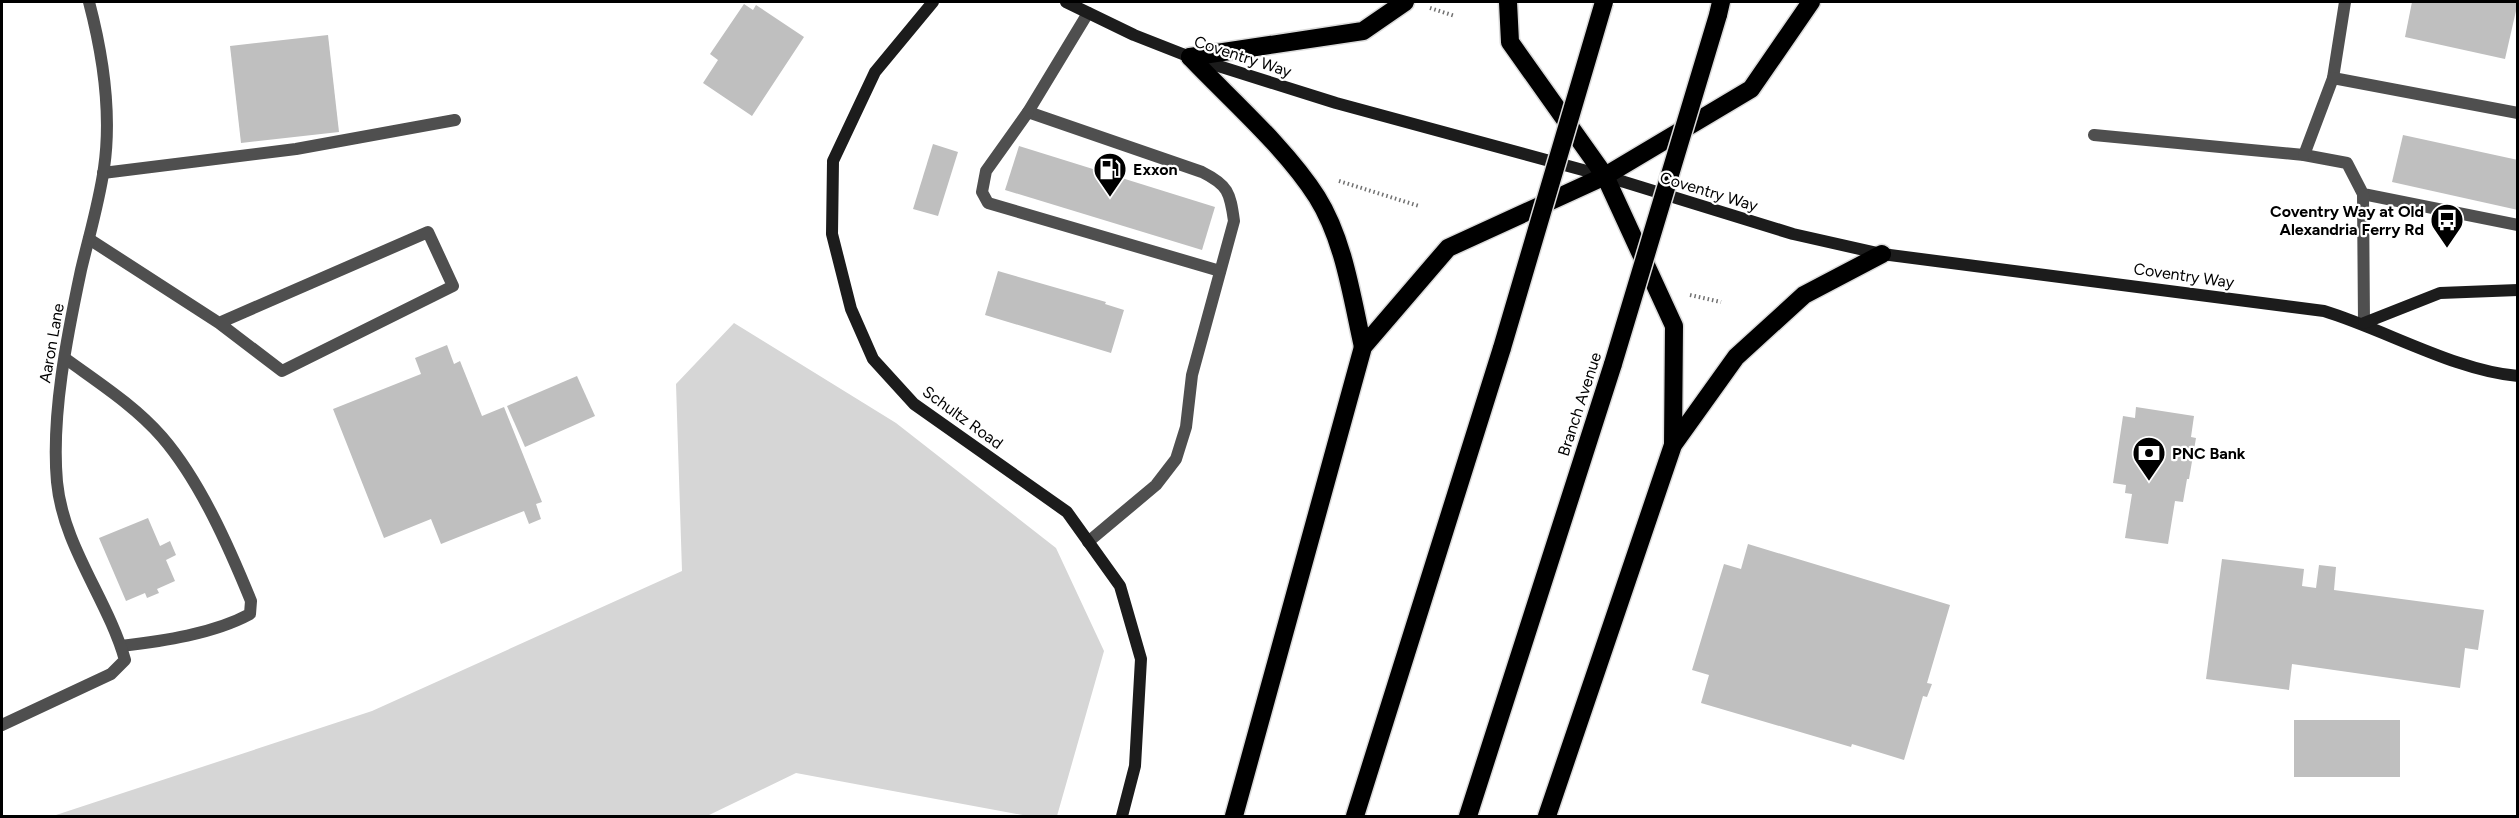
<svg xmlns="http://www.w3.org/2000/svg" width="2519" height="818" font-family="Figtree,sans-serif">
  <rect width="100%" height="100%" fill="#fff"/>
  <polygon fill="#d6d6d6" points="734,323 896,423 1056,548 1104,651 1057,816 1028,816 796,773 707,816 53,816 372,711 682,571 676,384"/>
  <g fill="#bfbfbf">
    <polygon points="2412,2 2518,2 2505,59 2405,37"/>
    <polygon points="744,4 753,10 756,5 804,37 752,116 703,83 718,60 710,54"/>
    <polygon points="328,35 339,132 241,143 230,46"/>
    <polygon points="2403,135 2518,160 2518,210 2392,182"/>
    <polygon points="933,144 958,152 938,216 913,209"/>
    <polygon points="1019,146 1215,207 1202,250 1005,190"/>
    <polygon points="998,271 1106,302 1105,304 1124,310 1111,353 985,315"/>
    <polygon points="447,345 454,364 460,361 482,416 504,407 542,502 536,504 541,519 529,524 524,511 441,544 431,519 384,538 333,409 421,374 415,358"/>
    <polygon points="577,376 595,416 525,447 507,406"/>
    <polygon points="2136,407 2194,416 2191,437 2196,438 2189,479 2187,479 2183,502 2175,501 2168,544 2125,538 2132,494 2125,493 2126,485 2113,483 2123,416 2135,418"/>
    <polygon points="148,518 160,546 170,541 176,555 166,560 175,581 157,589 159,593 147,598 145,593 126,601 99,538"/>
    <polygon points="1748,544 1950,605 1927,683 1932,684 1927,697 1923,696 1904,760 1852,744 1851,747 1701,703 1709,675 1692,670 1724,564 1741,569"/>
    <polygon points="2222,559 2304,569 2302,586 2316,588 2319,565 2336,567 2334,590 2484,610 2478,650 2465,648 2460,688 2292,664 2289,690 2206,679"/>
    <rect x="2294" y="720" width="106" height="57"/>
  </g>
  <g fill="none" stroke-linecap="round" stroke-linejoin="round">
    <g stroke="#dbdbdb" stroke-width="21">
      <g id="highway">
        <polyline points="1508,2 1510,42 1605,176 1674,326 1673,445"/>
        <polyline points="1718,15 1721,2"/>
        <path d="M 1190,57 C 1230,99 1286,148 1317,197 C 1344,240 1352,298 1363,347"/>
        <polyline points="1190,57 1363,31 1405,2"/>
        <polyline points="1234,816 1363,347 1448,248 1605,176 1751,89 1811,2"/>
        <polyline points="1355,816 1502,348"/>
        <polyline points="1468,816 1613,364"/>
        <polyline points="1547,816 1673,445 1736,357 1804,295 1882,254"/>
      </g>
    </g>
    <g stroke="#717171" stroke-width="4" stroke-dasharray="1.5 3" stroke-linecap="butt">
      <polyline points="1430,8 1455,16"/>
      <polyline points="1339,181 1419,206"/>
      <polyline points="1690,295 1721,302"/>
    </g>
    <g stroke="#4f4f4f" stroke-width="12">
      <path d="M 1088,13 L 1028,112 L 1202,172 C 1228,185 1230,192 1234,221 L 1192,375 L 1186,427 L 1176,459 L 1156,485 L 1088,542"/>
      <polyline points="2333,78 2345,2"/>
      <polyline points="1028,112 986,171 982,192 988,203 1220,271"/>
      <polyline points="2094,135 2304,155 2347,163 2363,194 2518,225"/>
      <polyline points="2304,155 2333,78 2518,113"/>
      <polyline points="103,173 296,149 455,120"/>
      <polyline points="2363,194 2364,323"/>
      <polyline points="89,239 219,323 282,371 453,286 428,232 219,323"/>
      <path d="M 66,359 C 99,383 135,406 162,437 C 200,481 229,547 251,601 L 250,614 C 213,634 163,641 121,646"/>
    </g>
    <path stroke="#4f4f4f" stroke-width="12" d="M 2,725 L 111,674 L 125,660 C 108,600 63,546 57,482 C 51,416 67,336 81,270 C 89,236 99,203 104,168 C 112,113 103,55 89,2"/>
    <g stroke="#1c1c1c" stroke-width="12">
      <polyline points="933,2 875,72 833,161 832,234 851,309 873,359 914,404 1067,512 1120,586 1141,659 1135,766 1122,816"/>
      <path d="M 1066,2 L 1134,35 L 1190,57 L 1336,103 L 1605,176 L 1793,234 L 1882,254 L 2324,311 C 2386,330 2456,371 2518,376"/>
      <polyline points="2364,323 2440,293 2518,290"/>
    </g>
    <use href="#highway" stroke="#000" stroke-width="18"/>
    <g stroke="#dbdbdb" stroke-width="21" stroke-linecap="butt">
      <g id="highway-bridge">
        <polyline points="1502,348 1604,2"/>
        <polyline points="1613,364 1718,15"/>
      </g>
    </g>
    <use href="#highway-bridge" stroke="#000" stroke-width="18"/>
  </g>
  <defs>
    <g id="fuel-pin" transform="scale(1.725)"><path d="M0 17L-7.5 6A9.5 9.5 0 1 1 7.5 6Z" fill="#000" stroke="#fff"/><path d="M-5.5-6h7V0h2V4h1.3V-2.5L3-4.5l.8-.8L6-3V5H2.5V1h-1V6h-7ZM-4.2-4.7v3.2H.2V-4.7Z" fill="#fff"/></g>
    <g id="bus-pin" transform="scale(1.725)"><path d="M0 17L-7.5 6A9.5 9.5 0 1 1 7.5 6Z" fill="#000" stroke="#fff"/><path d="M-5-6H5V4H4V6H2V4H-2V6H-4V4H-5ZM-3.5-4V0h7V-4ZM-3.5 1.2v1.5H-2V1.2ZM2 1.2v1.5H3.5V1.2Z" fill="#fff"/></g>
    <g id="bank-pin" transform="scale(1.725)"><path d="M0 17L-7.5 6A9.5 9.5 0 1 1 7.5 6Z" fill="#000" stroke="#fff"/><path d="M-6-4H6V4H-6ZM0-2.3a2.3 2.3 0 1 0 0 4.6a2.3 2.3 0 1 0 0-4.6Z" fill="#fff"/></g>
  </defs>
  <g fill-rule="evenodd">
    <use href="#fuel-pin" x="1110" y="169"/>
    <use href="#bus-pin" x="2447" y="220"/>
    <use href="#bank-pin" x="2149" y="453"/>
  </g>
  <g text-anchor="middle" stroke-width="4.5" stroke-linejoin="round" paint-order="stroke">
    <g font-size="16" fill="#000" stroke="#fff">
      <text transform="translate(1243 56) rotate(18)" y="6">Coventry Way</text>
      <text transform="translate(1709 191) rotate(17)" y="6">Coventry Way</text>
      <text transform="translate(2184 275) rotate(8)" y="6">Coventry Way</text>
      <text transform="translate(51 343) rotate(-80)" y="6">Aaron Lane</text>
      <text transform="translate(1579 404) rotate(-72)" y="6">Branch Avenue</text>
      <text transform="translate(963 417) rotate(36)" y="6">Schultz Road</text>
    </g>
    <g font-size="16" font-weight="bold" fill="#000" stroke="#fff" text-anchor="start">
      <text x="1133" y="175">Exxon</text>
      <text x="2424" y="217" text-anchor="end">Coventry Way at Old<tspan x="2424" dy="18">Alexandria Ferry Rd</tspan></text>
      <text x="2172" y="459">PNC Bank</text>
    </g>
  </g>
  <rect width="2519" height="818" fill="none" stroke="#000000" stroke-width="6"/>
</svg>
